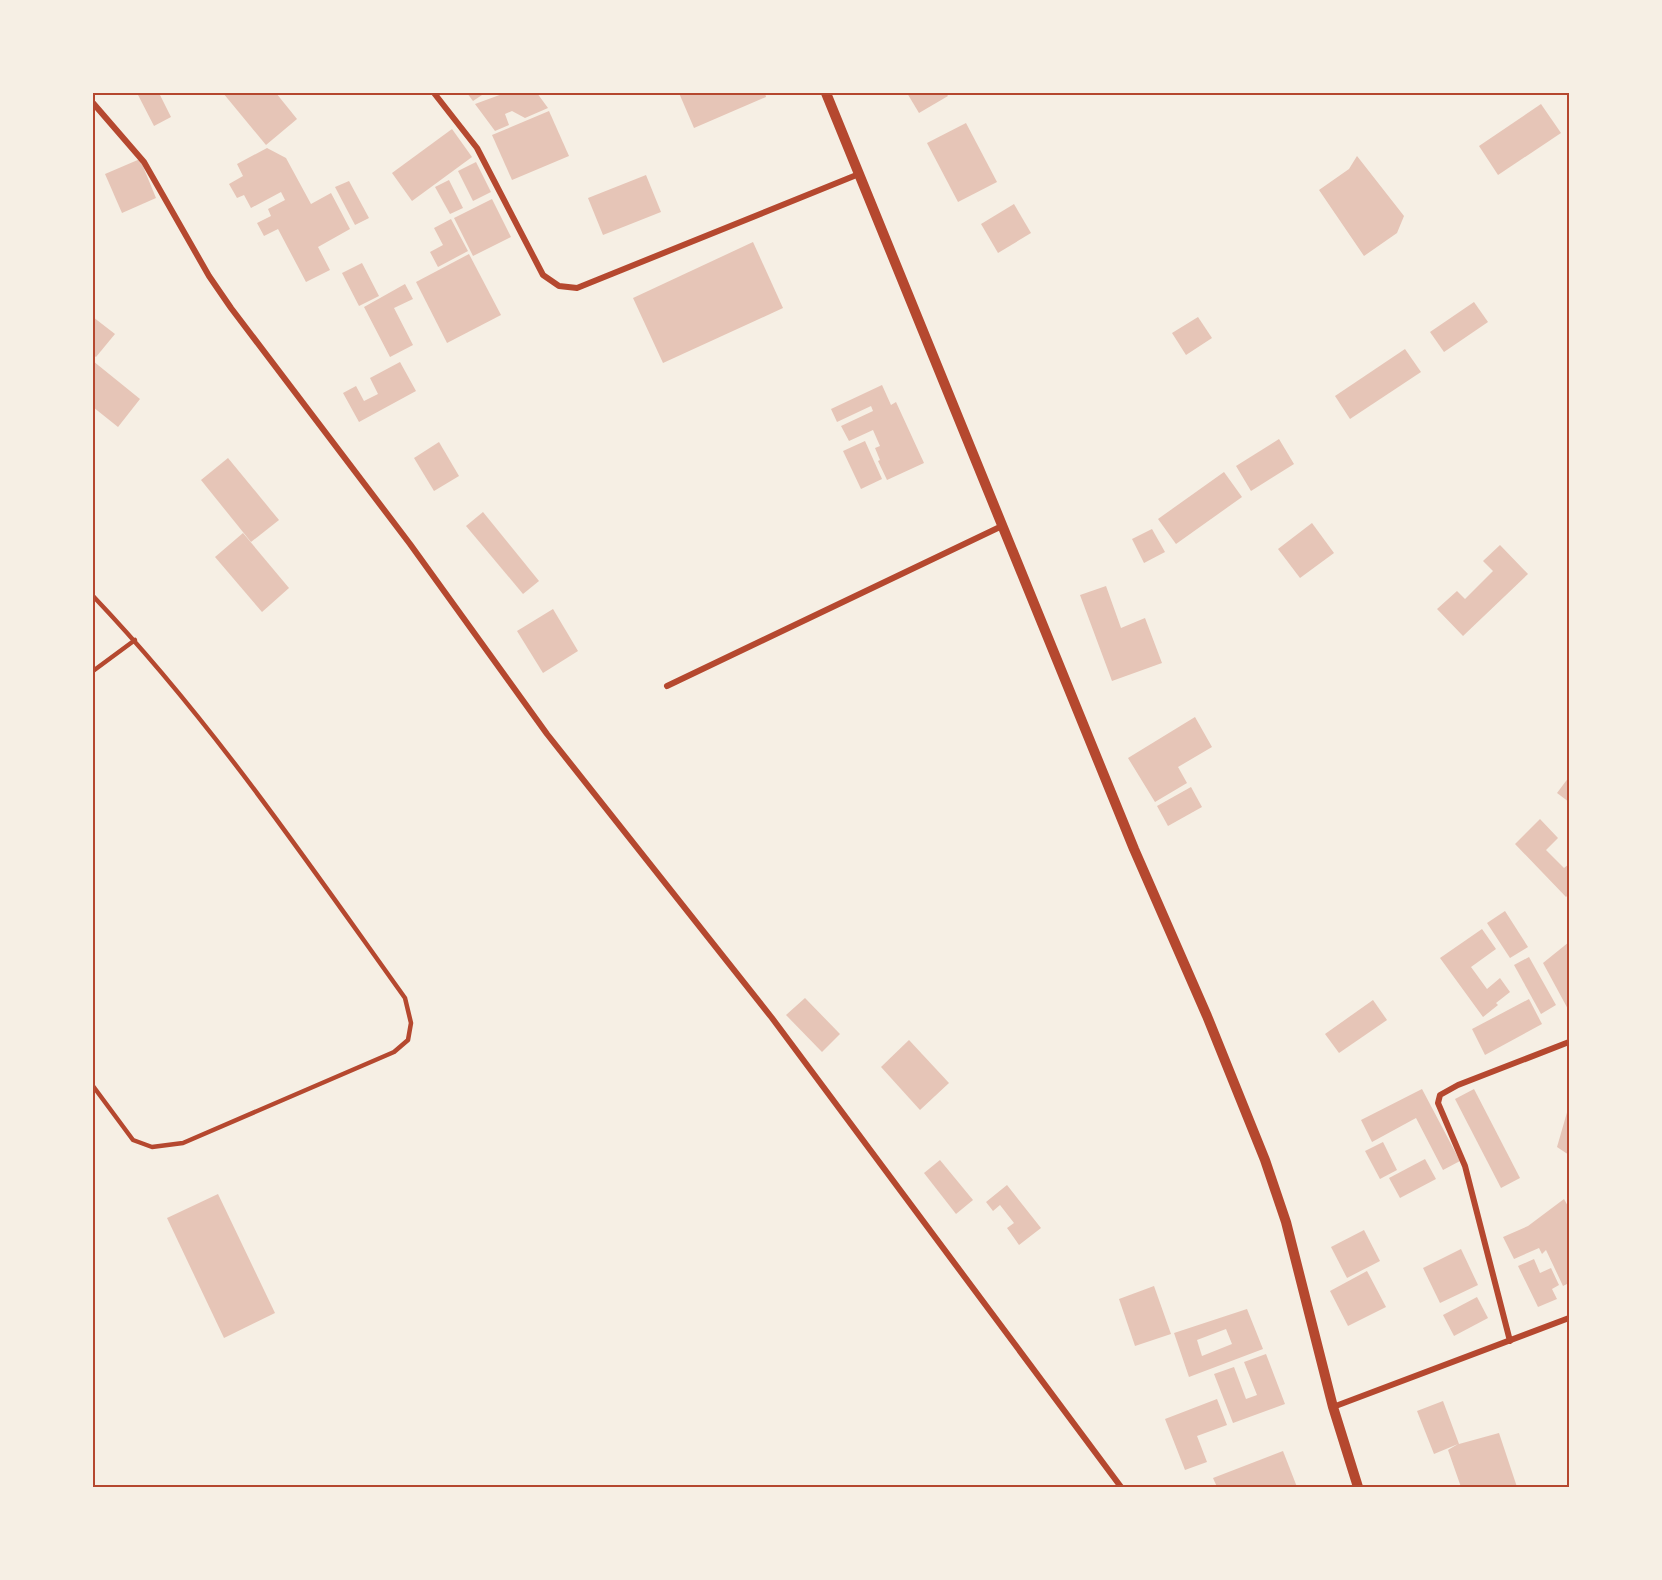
<svg xmlns="http://www.w3.org/2000/svg" width="1662" height="1580" font-family="'Source Sans 3',sans-serif">
  <rect width="100%" height="100%" fill="#f6efe4"/>
  <g fill="#e6c5b7" fill-rule="evenodd">
    <polygon points="137,93 159,93 171,117 154,126"/>
    <polygon points="223,93 276,93 297,119 266,145"/>
    <polygon points="467,93 485,93 473,101"/>
    <polygon points="505,93 537,93 548,108 525,118 512,111 505,114 509,125 495,131 475,104"/>
    <polygon points="679,93 765,93 766,97 694,128"/>
    <polygon points="907,93 946,93 948,96 919,113"/>
    <polygon points="1541,104 1561,133 1498,175 1479,146"/>
    <polygon points="549,111 569,156 512,180 492,135"/>
    <polygon points="966,123 997,182 958,202 927,143"/>
    <polygon points="452,129 472,157 412,201 392,173"/>
    <polygon points="267,148 286,158 311,204 331,193 350,229 318,247 330,270 306,282 278,229 264,236 257,223 271,216 268,209 285,200 281,192 251,208 244,195 237,198 229,184 243,176 237,164"/>
    <polygon points="1357,156 1404,216 1397,233 1364,256 1319,190 1349,169"/>
    <polygon points="140,159 156,198 122,213 105,174"/>
    <polygon points="476,162 491,192 473,201 458,171"/>
    <polygon points="646,175 661,212 603,235 588,198"/>
    <polygon points="449,180 463,208 450,214 435,187"/>
    <polygon points="349,181 369,218 355,225 335,187"/>
    <polygon points="492,199 511,237 473,256 454,218"/>
    <polygon points="1014,204 1031,233 998,253 981,224"/>
    <polygon points="451,219 468,251 438,267 430,252 443,245 434,228"/>
    <polygon points="753,242 783,308 663,363 633,298"/>
    <polygon points="469,254 501,315 447,343 416,282"/>
    <polygon points="362,263 379,296 359,306 342,273"/>
    <polygon points="405,284 413,299 394,308 413,345 390,357 364,307"/>
    <polygon points="1474,302 1488,322 1444,352 1430,332"/>
    <polygon points="93,317 115,334 96,357 93,355"/>
    <polygon points="1198,317 1212,338 1186,355 1172,333"/>
    <polygon points="1405,349 1421,372 1350,419 1335,396"/>
    <polygon points="93,361 140,399 118,427 93,407"/>
    <polygon points="400,362 416,391 359,422 343,393 356,386 364,401 378,394 370,378"/>
    <polygon points="882,385 891,405 896,402 924,463 887,480 878,461 880,460 875,448 880,446 873,430 849,441 841,426 873,411 871,406 837,422 831,409"/>
    <polygon points="1279,439 1294,464 1251,491 1236,466"/>
    <polygon points="865,441 882,479 861,489 843,451"/>
    <polygon points="439,442 459,476 434,491 414,458"/>
    <polygon points="228,458 279,520 251,542 201,480"/>
    <polygon points="1224,472 1242,497 1176,544 1158,519"/>
    <polygon points="483,512 539,581 523,594 466,526"/>
    <polygon points="1312,523 1334,553 1300,578 1278,549"/>
    <polygon points="1152,529 1165,552 1144,563 1132,539"/>
    <polygon points="243,533 289,588 262,612 215,557"/>
    <polygon points="1500,545 1528,574 1463,636 1437,609 1457,591 1465,599 1493,571 1483,561"/>
    <polygon points="1106,586 1121,628 1145,618 1162,663 1112,681 1080,595"/>
    <polygon points="553,609 578,651 543,673 517,631"/>
    <polygon points="1195,717 1212,747 1178,767 1187,783 1155,802 1128,758"/>
    <polygon points="1569,777 1569,802 1557,793"/>
    <polygon points="1191,787 1202,807 1168,826 1157,806"/>
    <polygon points="1540,819 1558,838 1546,850 1564,868 1569,864 1569,894 1566,897 1515,844"/>
    <polygon points="1505,911 1528,947 1510,958 1487,923"/>
    <polygon points="1482,929 1496,949 1471,967 1487,989 1500,978 1510,992 1496,1003 1498,1005 1483,1017 1440,958"/>
    <polygon points="1569,942 1569,1011 1543,963"/>
    <polygon points="1529,957 1556,1005 1541,1014 1514,965"/>
    <polygon points="805,998 840,1034 822,1052 786,1015"/>
    <polygon points="1529,999 1542,1024 1485,1055 1472,1029"/>
    <polygon points="1373,1000 1387,1020 1339,1053 1325,1034"/>
    <polygon points="909,1040 949,1083 920,1110 881,1067"/>
    <polygon points="1422,1089 1460,1161 1443,1170 1416,1118 1372,1142 1361,1120"/>
    <polygon points="1474,1089 1520,1178 1501,1188 1455,1099"/>
    <polygon points="1568,1109 1569,1109 1569,1155 1557,1147"/>
    <polygon points="1383,1142 1397,1170 1380,1179 1365,1151"/>
    <polygon points="1425,1159 1436,1179 1400,1198 1389,1178"/>
    <polygon points="940,1160 973,1200 956,1214 924,1173"/>
    <polygon points="1007,1185 1041,1228 1019,1245 1007,1228 1014,1223 1000,1205 993,1211 986,1202"/>
    <polygon points="218,1194 275,1313 224,1338 167,1218"/>
    <polygon points="1564,1199 1569,1208 1569,1283 1563,1286 1546,1250 1542,1254 1539,1248 1514,1259 1503,1237 1528,1226"/>
    <polygon points="1364,1230 1380,1261 1347,1278 1331,1247"/>
    <polygon points="1461,1249 1478,1285 1440,1303 1423,1268"/>
    <polygon points="1534,1259 1540,1273 1551,1268 1559,1285 1552,1289 1557,1299 1538,1307 1518,1266"/>
    <polygon points="1367,1271 1386,1307 1348,1326 1330,1291"/>
    <polygon points="1154,1286 1171,1334 1135,1346 1119,1299"/>
    <polygon points="1477,1297 1488,1318 1454,1336 1443,1315"/>
    <path d="M 1247,1309 L 1263,1349 L 1189,1377 L 1174,1333 ZM 1226,1329 L 1232,1344 L 1202,1356 L 1197,1340 Z"/>
    <polygon points="1266,1354 1285,1404 1233,1423 1214,1374 1234,1367 1246,1399 1257,1395 1244,1362"/>
    <polygon points="1217,1399 1227,1425 1197,1436 1207,1462 1185,1470 1165,1419"/>
    <polygon points="1443,1401 1459,1444 1499,1433 1517,1487 1461,1487 1448,1450 1458,1444 1434,1454 1417,1411"/>
    <polygon points="1283,1451 1297,1487 1217,1487 1213,1478"/>
  </g>
  <g fill="none" stroke-linecap="round" stroke-linejoin="round">
    <g stroke="#b5482f" stroke-width="4.5">
      <path d="M 93,596 C 210,719 306,860 405,998 L 411,1023 L 408,1040 L 394,1052 L 183,1143 L 152,1147 L 133,1140 L 93,1086"/>
      <polyline points="93,671 135,640"/>
    </g>
    <g stroke="#b5482f" stroke-width="6">
      <polyline points="434,93 477,148 543,275 559,286 577,288 859,174"/>
      <polyline points="93,103 144,162 209,276 231,308 410,544 547,734 772,1018 1121,1487"/>
      <polyline points="667,686 1002,526"/>
      <polyline points="1510,1341 1465,1166 1438,1103 1440,1095 1458,1085 1569,1042"/>
      <polyline points="1333,1407 1569,1318"/>
    </g>
    <polyline stroke="#b5482f" stroke-width="10" points="826,93 1134,849 1207,1016 1265,1160 1286,1222 1333,1407 1358,1487"/>
  </g>
  <rect width="1662" height="1580" fill="none" stroke="#f6efe4" stroke-width="189"/>
  <rect x="94" y="94" width="1474" height="1392" fill="none" stroke="#b5482f" stroke-width="2"/>
</svg>
